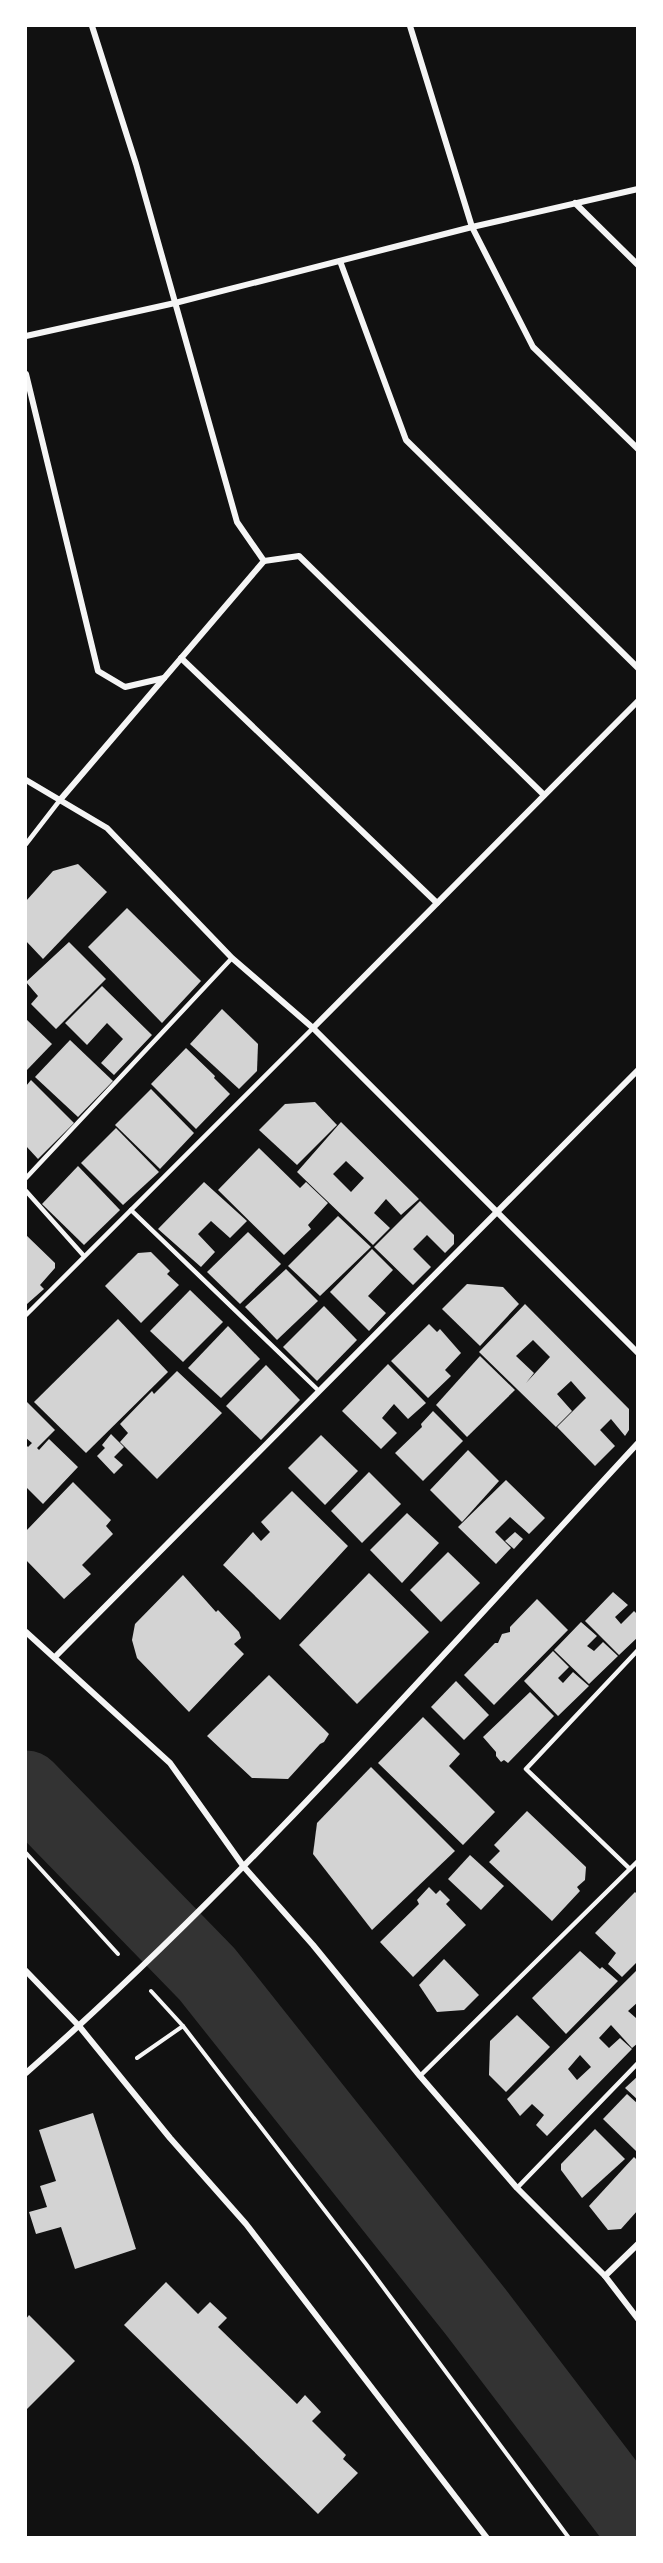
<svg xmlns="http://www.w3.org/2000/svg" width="663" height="2563" font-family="'PT Sans Narrow',sans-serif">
  <rect width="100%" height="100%" fill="#111"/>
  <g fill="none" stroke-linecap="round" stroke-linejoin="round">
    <polyline stroke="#333" stroke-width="75" points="26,1788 207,1974 475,2311 638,2525"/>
  </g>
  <g fill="#d3d3d3" fill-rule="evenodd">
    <polygon points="78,864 107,892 43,959 26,941 26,901 53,871"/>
    <polygon points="127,908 201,981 162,1023 88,947"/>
    <polygon points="69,942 106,979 56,1029 31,1004 38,996 26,982"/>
    <polygon points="102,986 152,1035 114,1075 101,1063 123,1039 107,1023 87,1045 65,1023"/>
    <polygon points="222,1009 258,1044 257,1071 239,1089 190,1044"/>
    <polygon points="26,1019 52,1044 26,1071"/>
    <polygon points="70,1040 113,1081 78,1117 35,1077"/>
    <polygon points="186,1048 215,1076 214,1078 230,1094 196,1129 151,1084"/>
    <polygon points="31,1080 74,1123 38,1159 26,1146 26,1086"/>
    <polygon points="151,1089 194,1133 160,1169 115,1125"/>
    <polygon points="315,1102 337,1125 297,1165 259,1130 285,1104"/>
    <path d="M 341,1122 L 419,1199 L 401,1215 L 386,1199 L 374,1213 L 390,1228 L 373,1245 L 297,1172 ZM 346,1161 L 364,1178 L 351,1192 L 333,1174 Z"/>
    <polygon points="116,1128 159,1172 123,1205 81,1163"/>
    <polygon points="259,1148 300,1188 306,1182 328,1203 308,1225 311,1229 284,1255 218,1190"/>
    <polygon points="78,1166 120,1210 84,1245 42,1204"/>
    <polygon points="204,1182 247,1221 230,1238 211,1221 198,1234 215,1252 201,1267 158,1229"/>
    <polygon points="420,1201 454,1235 454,1244 445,1253 427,1235 413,1249 431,1267 413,1285 374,1247"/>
    <polygon points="338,1216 371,1247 320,1296 288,1266"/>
    <polygon points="248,1232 281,1264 240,1304 207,1272"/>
    <polygon points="26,1235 55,1263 55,1268 40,1285 44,1289 27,1304"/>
    <polygon points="372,1249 393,1270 368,1296 386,1313 369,1331 330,1292"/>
    <polygon points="151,1252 170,1271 167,1274 179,1285 141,1323 105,1286 138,1253"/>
    <polygon points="286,1269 318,1301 277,1340 245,1307"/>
    <polygon points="467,1284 503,1287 519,1304 480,1346 442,1309"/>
    <polygon points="190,1290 223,1322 183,1362 150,1331"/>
    <path d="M 525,1304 L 629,1409 L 629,1430 L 625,1436 L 611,1419 L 600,1430 L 615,1446 L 595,1466 L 557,1427 L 586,1398 L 571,1381 L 557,1394 L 572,1411 L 556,1427 L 479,1352 ZM 533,1340 L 550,1357 L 526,1383 L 534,1373 L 516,1356 Z"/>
    <polygon points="324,1306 357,1340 317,1381 283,1347"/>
    <polygon points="118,1319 168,1372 86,1453 34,1402"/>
    <polygon points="429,1324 437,1332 440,1329 461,1353 445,1370 451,1376 428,1398 391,1361"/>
    <polygon points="228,1326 260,1359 221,1398 188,1368"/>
    <polygon points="480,1356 515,1390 467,1437 436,1405"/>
    <polygon points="388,1364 426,1403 408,1419 394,1404 382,1418 397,1433 381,1449 342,1411"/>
    <polygon points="266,1365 300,1400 261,1440 226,1406"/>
    <polygon points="177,1371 222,1413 157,1479 120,1442 128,1433 120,1424 152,1391 154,1394"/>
    <polygon points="26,1401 55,1430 37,1448 39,1450 49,1439 78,1467 43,1504 26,1487 26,1445 28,1447 32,1443 26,1438"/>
    <polygon points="433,1411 463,1441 423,1481 395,1453 422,1427 421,1424"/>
    <polygon points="111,1434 124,1447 114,1457 123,1465 114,1474 97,1456 105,1448 102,1445"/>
    <polygon points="321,1435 358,1471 325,1505 288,1468"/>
    <polygon points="468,1450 499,1481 462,1522 430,1490"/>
    <polygon points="369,1472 401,1504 362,1543 331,1511"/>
    <polygon points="506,1480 545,1518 529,1534 510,1517 495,1532 511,1548 496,1564 458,1527"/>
    <polygon points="73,1482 111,1520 106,1526 113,1534 82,1565 91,1574 64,1599 26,1560 26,1531"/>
    <polygon points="292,1491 348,1546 280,1620 223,1565 253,1532 261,1541 270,1532 261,1522"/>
    <polygon points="407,1513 439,1543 402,1583 370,1550"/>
    <polygon points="515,1532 523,1539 514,1549 505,1541"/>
    <polygon points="448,1552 480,1583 441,1622 410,1590"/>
    <polygon points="369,1573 429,1632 357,1704 299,1645"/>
    <polygon points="183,1575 216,1612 218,1610 239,1632 241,1638 234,1644 244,1654 189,1712 137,1658 132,1640 135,1624"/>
    <polygon points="613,1592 628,1605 615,1617 621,1624 634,1611 638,1615 638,1637 619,1655 585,1621"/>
    <polygon points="537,1599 568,1630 494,1705 464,1675 495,1643 498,1643 502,1634 510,1632 510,1627"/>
    <polygon points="581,1622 597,1636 587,1646 594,1651 603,1642 618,1656 589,1684 554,1650"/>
    <polygon points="553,1651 569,1667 558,1678 563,1683 573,1672 589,1686 558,1716 524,1681"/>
    <polygon points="269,1675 329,1734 324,1742 320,1744 288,1779 252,1778 207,1736"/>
    <polygon points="456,1681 489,1715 464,1740 431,1707"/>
    <polygon points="530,1692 554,1716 508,1763 504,1760 501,1762 496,1756 496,1752 483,1737"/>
    <polygon points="423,1717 460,1754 449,1766 495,1812 463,1845 378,1763"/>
    <polygon points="371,1767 455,1851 372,1930 313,1854 317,1823"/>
    <polygon points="527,1811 586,1867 585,1880 577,1887 580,1891 552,1921 489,1862 500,1851 494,1845"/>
    <polygon points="470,1855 504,1886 481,1910 448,1879"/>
    <polygon points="429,1887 436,1894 440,1890 450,1900 446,1904 466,1925 413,1977 380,1942 419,1904 417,1900"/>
    <polygon points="635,1892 638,1895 638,1961 622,1977 608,1964 616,1953 595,1933"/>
    <polygon points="580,1951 600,1969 602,1967 618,1981 566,2034 532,1998"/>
    <polygon points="444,1959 479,1995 464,2010 437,2012 419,1985"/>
    <path d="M 638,1969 L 638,2002 L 628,2011 L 636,2018 L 638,2017 L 638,2043 L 632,2048 L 611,2025 L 599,2038 L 609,2048 L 620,2038 L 632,2049 L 547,2136 L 536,2125 L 544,2115 L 532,2104 L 520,2116 L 507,2099 ZM 580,2055 L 591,2067 L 577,2080 L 568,2069 Z"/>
    <polygon points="517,2015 550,2047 506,2092 489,2075 490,2041"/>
    <polygon points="638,2076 638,2100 625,2088"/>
    <polygon points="627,2094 638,2104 636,2151 603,2119"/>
    <polygon points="93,2113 136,2249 75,2269 61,2227 36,2234 29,2212 47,2207 40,2186 56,2181 39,2130"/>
    <polygon points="595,2129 625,2159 582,2198 561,2170 561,2164"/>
    <polygon points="634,2157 638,2161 638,2210 621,2229 608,2230 589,2206"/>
    <polygon points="166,2282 198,2314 210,2302 227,2318 218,2327 297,2404 305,2395 321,2412 312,2421 346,2455 343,2459 358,2473 318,2514 124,2325"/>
    <polygon points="29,2315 75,2361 26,2410 26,2319"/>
  </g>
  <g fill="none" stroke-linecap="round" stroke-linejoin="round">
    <g stroke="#f5f5f5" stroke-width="4">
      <polyline points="26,1853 118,1954"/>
      <polyline points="151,1991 183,2026 366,2264 569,2538"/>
      <polyline points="137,2058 183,2026"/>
    </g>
    <g stroke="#f5f5f5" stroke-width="4.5">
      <polyline points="26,844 60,800"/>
      <polyline points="26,1178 232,958"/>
      <polyline points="26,1191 84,1256"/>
      <polyline points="131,1210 319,1391"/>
      <polyline points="26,1315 313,1028"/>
      <polyline points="630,1869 526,1769 638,1650"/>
      <polyline points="420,2076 638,1861"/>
      <polyline points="517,2188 638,2063"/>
    </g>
    <g stroke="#f5f5f5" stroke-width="6">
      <polyline points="410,26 472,227 533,347 638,449"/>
      <polyline points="575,203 638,265"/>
      <polyline points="340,261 406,440 638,668"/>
      <polyline points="26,336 175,303 472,227 638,189"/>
      <polyline points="26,374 98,671 125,687 164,678"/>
      <polyline points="264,561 299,556 544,795"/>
      <polyline points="181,658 437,903"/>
      <polyline points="26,780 107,828 232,958 313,1028 638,1353"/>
      <polyline points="60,800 264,561 237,522 136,164 92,26"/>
      <polyline points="313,1028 638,701"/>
      <polyline points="26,1632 170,1763 244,1867 313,1945 420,2076 517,2188 605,2276 638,2319"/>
      <polyline points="55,1657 638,1070"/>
      <polyline points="26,1971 79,2026 170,2138 246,2224 487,2538"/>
      <path d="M 26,2073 C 246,1880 439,1658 638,1443"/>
      <polyline points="605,2276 638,2244"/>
    </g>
  </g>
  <rect width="663" height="2563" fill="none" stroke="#ffffff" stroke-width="54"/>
</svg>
